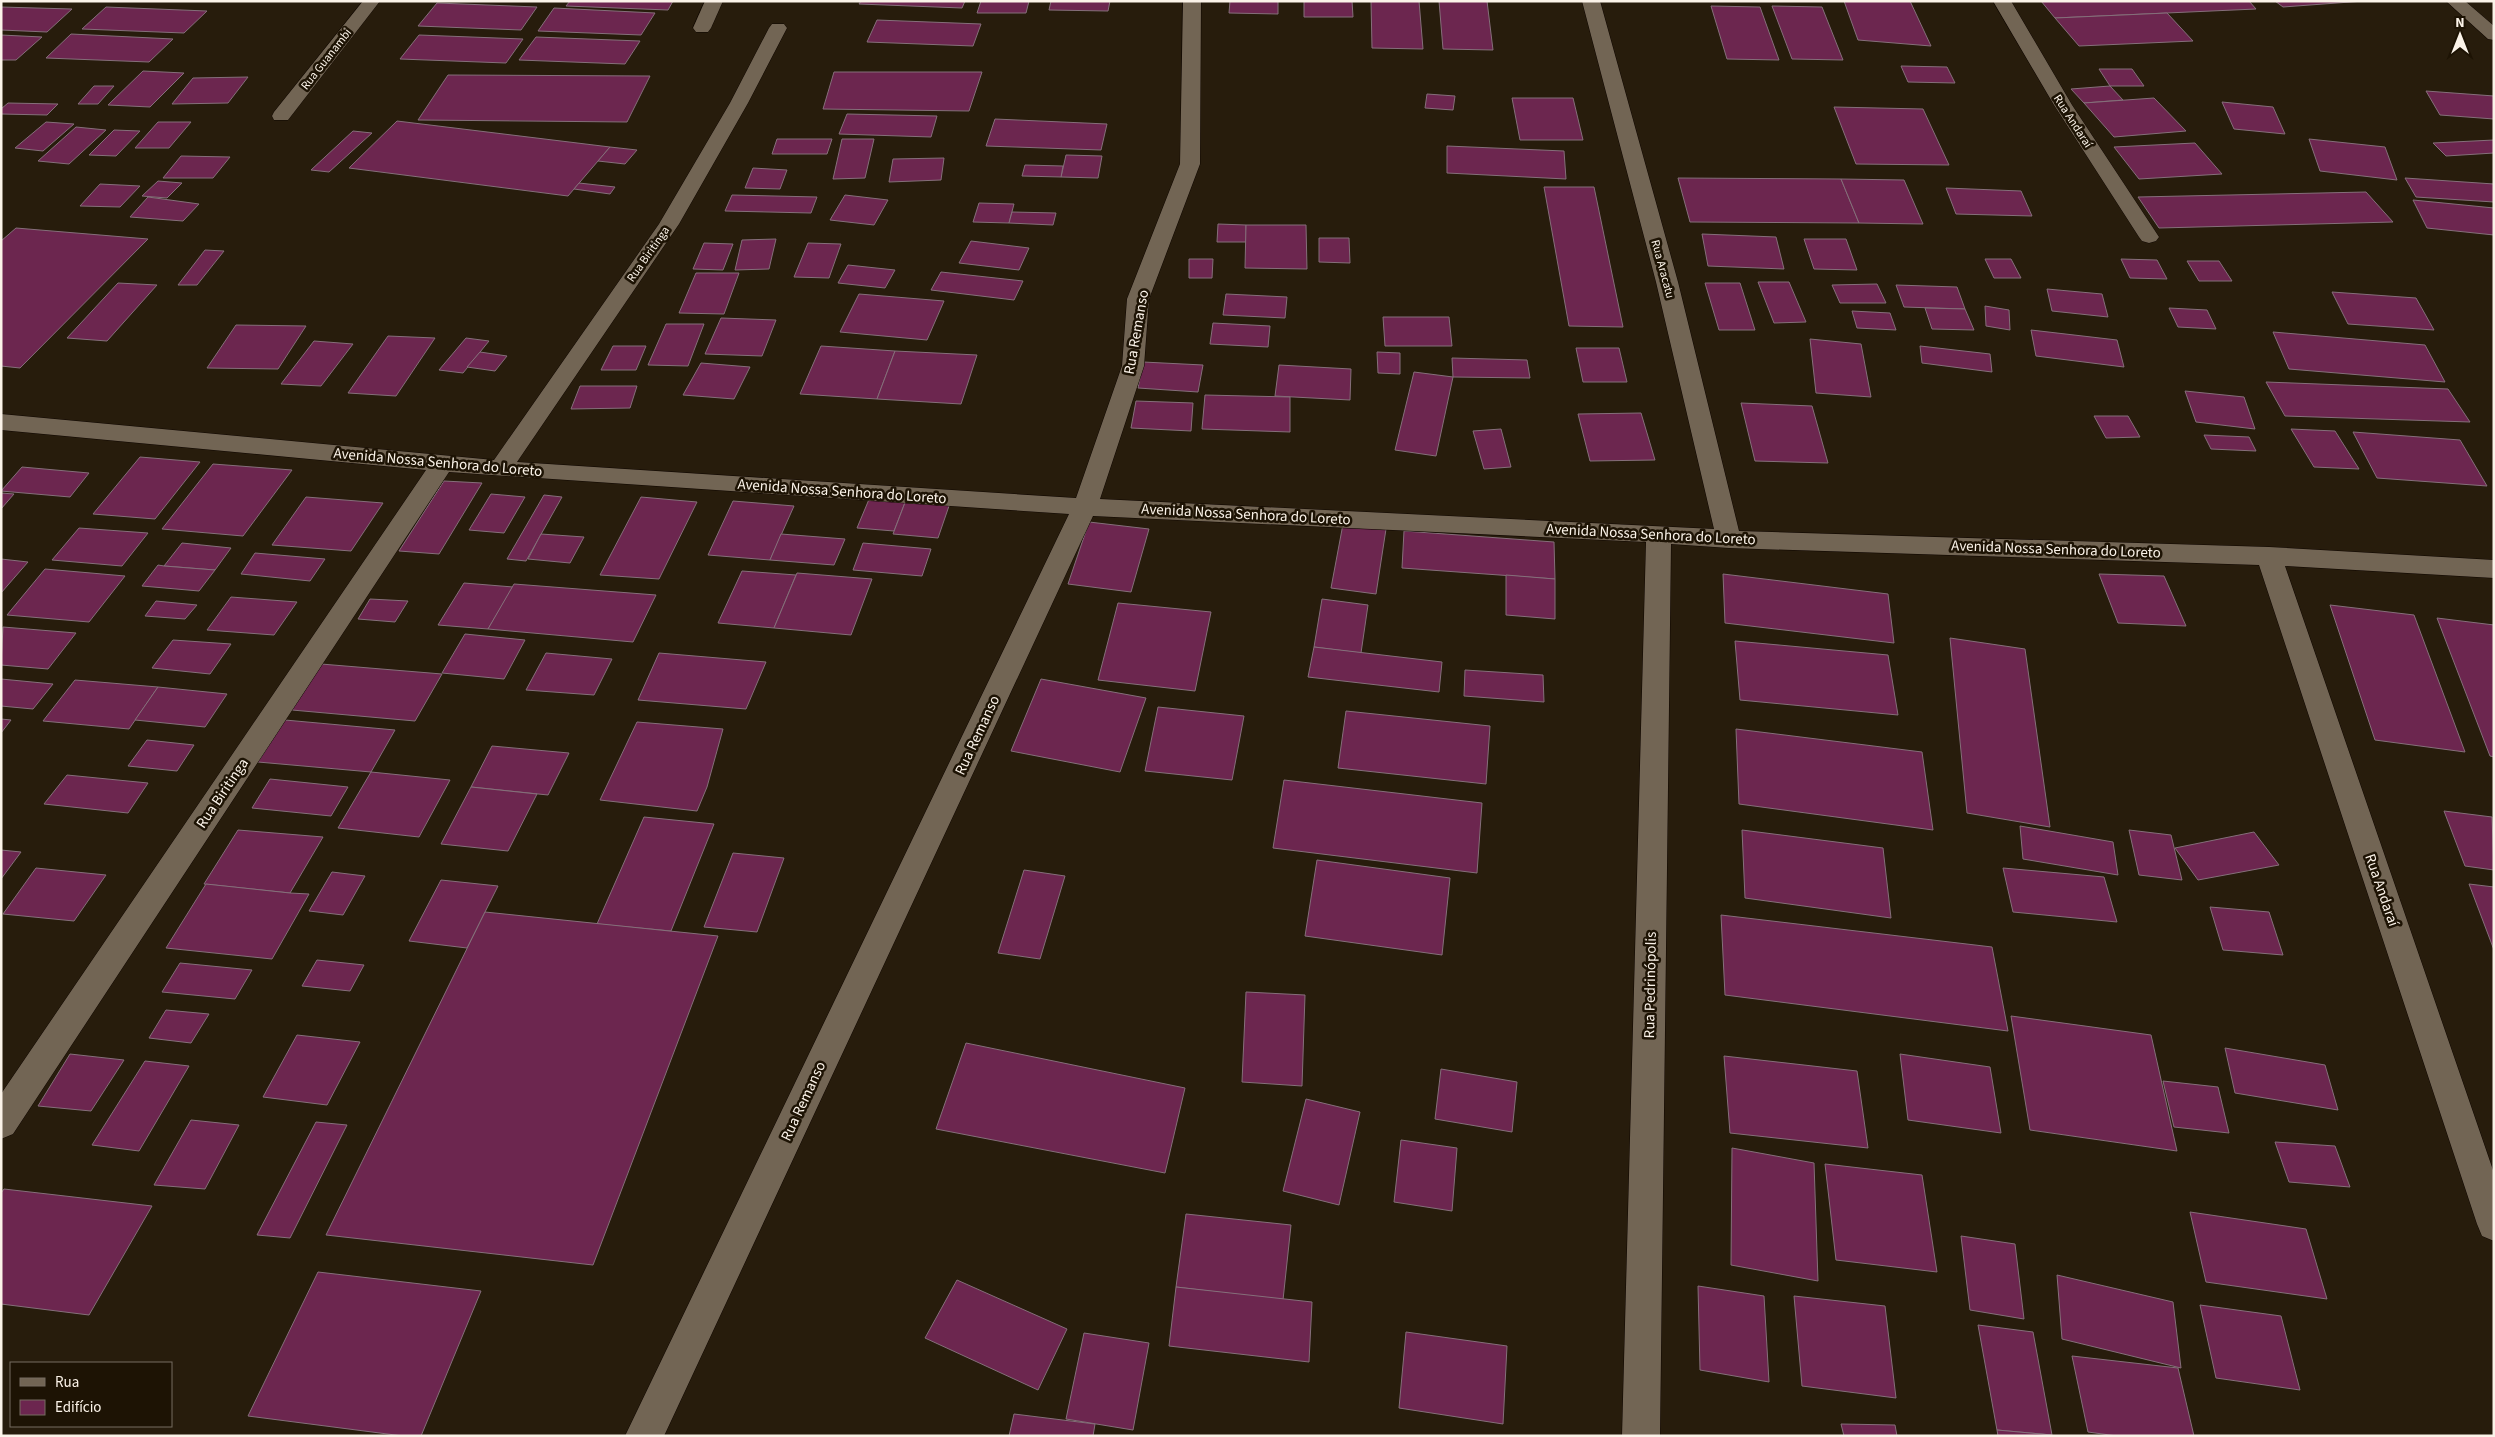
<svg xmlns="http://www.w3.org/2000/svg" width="2495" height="1437" font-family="'Source Sans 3',sans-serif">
  <rect width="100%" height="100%" fill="#271c0c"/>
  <g fill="#6c264f" stroke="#856f7a">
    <polygon points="570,1 673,1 668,10 566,6"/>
    <polygon points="861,1 965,1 962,8 859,4"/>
    <polygon points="981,1 1029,1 1026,13 977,13"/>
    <polygon points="1051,1 1110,1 1108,11 1049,10"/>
    <polygon points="1230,1 1278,1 1278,14 1229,13"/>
    <polygon points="1304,1 1352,1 1353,17 1304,17"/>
    <polygon points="1371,1 1419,1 1423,49 1372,48"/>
    <polygon points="1439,1 1487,1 1493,50 1443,49"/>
    <polygon points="1844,1 1910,1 1931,46 1858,40"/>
    <polygon points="2041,1 2249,1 2256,9 2055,18"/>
    <polygon points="2275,1 2364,1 2283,7"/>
    <polygon points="437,3 537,7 521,30 418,26"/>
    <polygon points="1711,6 1760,7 1779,60 1727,59"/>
    <polygon points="1772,6 1822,7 1843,60 1792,59"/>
    <polygon points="1,7 72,9 47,32 1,30"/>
    <polygon points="106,7 207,11 184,33 82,29"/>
    <polygon points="554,8 655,13 641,35 538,31"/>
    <polygon points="2167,13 2193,41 2079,46 2055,18"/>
    <polygon points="877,20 981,24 973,46 867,42"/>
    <polygon points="71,34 173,39 149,62 46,58"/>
    <polygon points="1,35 42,37 16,60 1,60"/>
    <polygon points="419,35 523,39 506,63 400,59"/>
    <polygon points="536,37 640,41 625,64 519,60"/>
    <polygon points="1901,66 1947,67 1955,83 1908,82"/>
    <polygon points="2099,69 2132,69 2144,86 2110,86"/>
    <polygon points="143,71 184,73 150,107 108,105"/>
    <polygon points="834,72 982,72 969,111 823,109"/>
    <polygon points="448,75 650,76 627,122 418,120"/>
    <polygon points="248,77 228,103 172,104 193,78"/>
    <polygon points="94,86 114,86 98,104 78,104"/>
    <polygon points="2110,86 2123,100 2084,103 2071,89"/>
    <polygon points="2426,91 2494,96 2494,119 2440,115"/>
    <polygon points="1427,94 1455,96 1453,110 1425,108"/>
    <polygon points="1512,98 1573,98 1583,140 1520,140"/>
    <polygon points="2154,98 2186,131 2114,137 2084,103"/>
    <polygon points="2222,102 2273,107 2285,134 2234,129"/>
    <polygon points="8,103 58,104 47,115 1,114 1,109"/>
    <polygon points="1834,107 1923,109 1949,165 1856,164"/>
    <polygon points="847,114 937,116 931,137 839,134"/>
    <polygon points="995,119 1107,124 1101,150 986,146"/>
    <polygon points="397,121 610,147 568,196 349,168"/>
    <polygon points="46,122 74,124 43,151 15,148"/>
    <polygon points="158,122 191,122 169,148 135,148"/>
    <polygon points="76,127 106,130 69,164 38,161"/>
    <polygon points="114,130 140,131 116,156 89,155"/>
    <polygon points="353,131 372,133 329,172 311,170"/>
    <polygon points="777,139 832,139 827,154 772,154"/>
    <polygon points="842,139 874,139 865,178 833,179"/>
    <polygon points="2309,139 2385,147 2397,180 2320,171"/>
    <polygon points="2494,140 2494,153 2446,156 2433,143"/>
    <polygon points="2195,143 2222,174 2139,179 2114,147"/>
    <polygon points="1447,146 1564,151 1566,179 1447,173"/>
    <polygon points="610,147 637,150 625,164 598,161"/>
    <polygon points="1066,155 1102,156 1098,178 1061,177"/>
    <polygon points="181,156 230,157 213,178 163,178"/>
    <polygon points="944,158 941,180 889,182 893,159"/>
    <polygon points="1025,165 1063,166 1061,177 1022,176"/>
    <polygon points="753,168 787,170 780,189 745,188"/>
    <polygon points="1678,178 1841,179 1859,223 1690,222"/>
    <polygon points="2405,178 2494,184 2494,202 2416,197"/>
    <polygon points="1841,179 1904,180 1923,224 1859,223"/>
    <polygon points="158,181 182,183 167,198 142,196"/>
    <polygon points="579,183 615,187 610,194 574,189"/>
    <polygon points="100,184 140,186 120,207 80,206"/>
    <polygon points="1544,187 1594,187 1623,327 1569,326"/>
    <polygon points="1946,188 2021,191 2032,216 1956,214"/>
    <polygon points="2366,192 2393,222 2159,228 2138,197"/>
    <polygon points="732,195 817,197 811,213 725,211"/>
    <polygon points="845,195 888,200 874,225 830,220"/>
    <polygon points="148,197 199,204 183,221 130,217"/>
    <polygon points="2413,200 2494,208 2494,235 2427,228"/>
    <polygon points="979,203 1014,204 1009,223 973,222"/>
    <polygon points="1012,212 1056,213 1053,225 1009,223"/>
    <polygon points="1218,224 1246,225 1246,242 1217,242"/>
    <polygon points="1246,225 1306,225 1307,269 1245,268"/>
    <polygon points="16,228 148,239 20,368 1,366 1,241"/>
    <polygon points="1702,234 1776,237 1784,269 1708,266"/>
    <polygon points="1319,238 1349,238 1350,263 1319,262"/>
    <polygon points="776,239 769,269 735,270 742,240"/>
    <polygon points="1804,239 1846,239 1857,270 1814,269"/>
    <polygon points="971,241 1029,248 1019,270 959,263"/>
    <polygon points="704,243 733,244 723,270 693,269"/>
    <polygon points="808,243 841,244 829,278 794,277"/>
    <polygon points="205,250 224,251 197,285 178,285"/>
    <polygon points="1189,259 1213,259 1212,278 1189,278"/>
    <polygon points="1985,259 2011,259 2021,278 1994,278"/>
    <polygon points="2121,259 2157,260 2167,279 2130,278"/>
    <polygon points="2187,261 2219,261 2232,281 2199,281"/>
    <polygon points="848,265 895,270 885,288 838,283"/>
    <polygon points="941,272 1023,281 1014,300 931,290"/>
    <polygon points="696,273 739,273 724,314 679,313"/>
    <polygon points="1758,282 1789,282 1806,322 1774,323"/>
    <polygon points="118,283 157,285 107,341 67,338"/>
    <polygon points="1705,283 1740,283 1755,330 1719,330"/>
    <polygon points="1877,284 1886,303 1840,303 1832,285"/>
    <polygon points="1896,285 1957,287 1965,309 1904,307"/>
    <polygon points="2047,289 2102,294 2108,317 2052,311"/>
    <polygon points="2332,292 2416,298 2434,330 2348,324"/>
    <polygon points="859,294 944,301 927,340 840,332"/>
    <polygon points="1226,294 1287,297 1285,318 1223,315"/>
    <polygon points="1985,306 2009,310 2010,330 1986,326"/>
    <polygon points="1925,308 1965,309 1974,330 1932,329"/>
    <polygon points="2169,308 2207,310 2216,329 2178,327"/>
    <polygon points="1852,311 1890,313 1896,330 1857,328"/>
    <polygon points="1383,317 1449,317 1452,346 1385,346"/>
    <polygon points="721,318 776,320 762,356 705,354"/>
    <polygon points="1213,323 1270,326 1268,347 1210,344"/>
    <polygon points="666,324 704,324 688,366 648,365"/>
    <polygon points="236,325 306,326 278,369 207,368"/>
    <polygon points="2031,330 2117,340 2124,367 2036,356"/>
    <polygon points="2273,332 2425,345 2445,382 2289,369"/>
    <polygon points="388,336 435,338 396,396 348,393"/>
    <polygon points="466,338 489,341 463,373 439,370"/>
    <polygon points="1810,339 1861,344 1871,397 1816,393"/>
    <polygon points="314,341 353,344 321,386 281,384"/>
    <polygon points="613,346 646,346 636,370 601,370"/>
    <polygon points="821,346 895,351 877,399 800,394"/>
    <polygon points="1920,346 1990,354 1992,372 1922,363"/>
    <polygon points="1576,348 1619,348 1627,382 1583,382"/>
    <polygon points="895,351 977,355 961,404 877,399"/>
    <polygon points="480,352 507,356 495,371 467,367"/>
    <polygon points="1377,352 1400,353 1400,374 1378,373"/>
    <polygon points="1452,358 1527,360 1530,378 1453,377"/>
    <polygon points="1143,362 1203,365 1198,392 1138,388"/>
    <polygon points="701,363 750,367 734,399 683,395"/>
    <polygon points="1279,365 1351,369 1350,400 1275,396"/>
    <polygon points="1414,372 1453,377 1436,456 1395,450"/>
    <polygon points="2266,382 2448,389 2470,422 2285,416"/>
    <polygon points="580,386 637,386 630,408 571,409"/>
    <polygon points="2185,391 2244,397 2255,429 2196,422"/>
    <polygon points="1205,395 1290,397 1290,432 1202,429"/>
    <polygon points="1136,401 1193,403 1191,431 1131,428"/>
    <polygon points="1741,403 1812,406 1828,463 1755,461"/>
    <polygon points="1641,413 1655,460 1590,461 1578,414"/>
    <polygon points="2094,416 2128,416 2140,437 2106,438"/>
    <polygon points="1501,429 1511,467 1484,469 1473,431"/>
    <polygon points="2291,429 2335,431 2359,469 2314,467"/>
    <polygon points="2353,432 2460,440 2487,486 2377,478"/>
    <polygon points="2204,435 2249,437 2256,451 2211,449"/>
    <polygon points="140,457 200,462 155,519 93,514"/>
    <polygon points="213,464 292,470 243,536 162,529"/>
    <polygon points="22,467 89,473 70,497 1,491"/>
    <polygon points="444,481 482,483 439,554 399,551"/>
    <polygon points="1,493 14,494 1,509"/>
    <polygon points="491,494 525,497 504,533 469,530"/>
    <polygon points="544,495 562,497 526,561 507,559"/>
    <polygon points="306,497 383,503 351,551 272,545"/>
    <polygon points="641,497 697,502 659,579 600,575"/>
    <polygon points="870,497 906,500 894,531 857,528"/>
    <polygon points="906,500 950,503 938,538 893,534"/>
    <polygon points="733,501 794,506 770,560 708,555"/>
    <polygon points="1089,522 1149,529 1131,592 1068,584"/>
    <polygon points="1343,524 1386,529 1376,594 1331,588"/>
    <polygon points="79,528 148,533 122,566 52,560"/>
    <polygon points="1404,531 1554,542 1555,579 1402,568"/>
    <polygon points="541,534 584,537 570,563 528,559"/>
    <polygon points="781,534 845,539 834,565 770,560"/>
    <polygon points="182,543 231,548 215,570 164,566"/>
    <polygon points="863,543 931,549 922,576 853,570"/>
    <polygon points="255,553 325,559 310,581 241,574"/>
    <polygon points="1,559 28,562 1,593"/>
    <polygon points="158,565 164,566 215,570 199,591 142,586"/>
    <polygon points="45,569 125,576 89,622 7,615"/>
    <polygon points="742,571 796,575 774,628 718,623"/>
    <polygon points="797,573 872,579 851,635 774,628"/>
    <polygon points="1723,574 1888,594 1894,643 1725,623"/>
    <polygon points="2099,574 2164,576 2186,626 2118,623"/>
    <polygon points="1506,575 1555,579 1555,619 1506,615"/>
    <polygon points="464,583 513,587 488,629 438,625"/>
    <polygon points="514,584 656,595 633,642 488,629"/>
    <polygon points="231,597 297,602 274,635 207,630"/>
    <polygon points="370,599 408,601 395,622 358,619"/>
    <polygon points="1322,599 1368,605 1361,653 1314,647"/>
    <polygon points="156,601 197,605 185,619 145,616"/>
    <polygon points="1118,603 1211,612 1195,691 1098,680"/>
    <polygon points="2330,605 2414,615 2465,752 2375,740"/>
    <polygon points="2437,618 2494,625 2494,757 2490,756"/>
    <polygon points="3,627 76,633 48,669 1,665"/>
    <polygon points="465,634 525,640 504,679 442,673"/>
    <polygon points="1950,638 2025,649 2050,827 1967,813"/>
    <polygon points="173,640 231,644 210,674 152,668"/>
    <polygon points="1735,641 1888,655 1898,715 1740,700"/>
    <polygon points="1314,647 1442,662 1439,692 1308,677"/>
    <polygon points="546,653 612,659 594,695 526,690"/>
    <polygon points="659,653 766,662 746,709 638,700"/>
    <polygon points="321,664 442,674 415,721 292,710"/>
    <polygon points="1465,670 1543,675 1544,702 1464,696"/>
    <polygon points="1,679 53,684 33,709 1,706"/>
    <polygon points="1041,679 1146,698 1120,772 1011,751"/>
    <polygon points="75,680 158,687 129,729 43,721"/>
    <polygon points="158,687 227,694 205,727 135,720"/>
    <polygon points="1158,707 1244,716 1232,780 1145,771"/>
    <polygon points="1346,711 1490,726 1486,784 1338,768"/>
    <polygon points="1,719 11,720 1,733"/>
    <polygon points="285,720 395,730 371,772 258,762"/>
    <polygon points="637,722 723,729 707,787 697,811 600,800"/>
    <polygon points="1736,729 1922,752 1933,830 1739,804"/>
    <polygon points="147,740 194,745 177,771 128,766"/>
    <polygon points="492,746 569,753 548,795 471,787"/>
    <polygon points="371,772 450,780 419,837 338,828"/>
    <polygon points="67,775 148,783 128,813 44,804"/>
    <polygon points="270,779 348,787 331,816 252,808"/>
    <polygon points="1284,780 1482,803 1477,873 1273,848"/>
    <polygon points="471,787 537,794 508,851 441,844"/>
    <polygon points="2444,811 2492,817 2494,870 2465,866"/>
    <polygon points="644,817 714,824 671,931 597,924"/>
    <polygon points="2020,826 2113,842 2118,875 2023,859"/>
    <polygon points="238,830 323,837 290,893 204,884"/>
    <polygon points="1742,830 1883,848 1891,918 1745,898"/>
    <polygon points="2129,830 2171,835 2182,880 2139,875"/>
    <polygon points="2254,832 2279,865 2198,880 2175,848"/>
    <polygon points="1,850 21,852 1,879"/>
    <polygon points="733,853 784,858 757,932 704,927"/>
    <polygon points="1317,860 1450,878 1442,955 1305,936"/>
    <polygon points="36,868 106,875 74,921 3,914"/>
    <polygon points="2003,868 2104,877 2117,922 2013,912"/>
    <polygon points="1024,870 1065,876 1040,959 998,953"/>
    <polygon points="332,872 365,876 343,915 309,911"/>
    <polygon points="441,880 498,886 467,948 409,941"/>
    <polygon points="206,884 290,893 309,894 272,959 166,948"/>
    <polygon points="2469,884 2494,887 2494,950"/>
    <polygon points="2210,907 2269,912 2283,955 2223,950"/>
    <polygon points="485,912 718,936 593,1265 326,1235"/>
    <polygon points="1721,915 1992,947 2008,1031 1725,995"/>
    <polygon points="317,960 364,965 350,991 302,986"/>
    <polygon points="180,963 252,970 235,999 162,992"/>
    <polygon points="1246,992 1305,995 1302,1086 1242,1082"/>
    <polygon points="166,1010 209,1014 191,1043 149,1038"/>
    <polygon points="2011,1016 2151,1035 2177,1151 2030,1130"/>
    <polygon points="297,1035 360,1042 327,1105 263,1097"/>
    <polygon points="966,1043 1185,1088 1165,1173 936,1129"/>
    <polygon points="2225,1048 2325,1065 2338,1110 2235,1093"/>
    <polygon points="70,1054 124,1060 91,1111 38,1106"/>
    <polygon points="1900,1054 1990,1067 2001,1133 1908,1120"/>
    <polygon points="1724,1056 1857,1071 1868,1148 1730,1133"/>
    <polygon points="145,1061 189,1066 139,1151 92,1145"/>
    <polygon points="1441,1069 1517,1082 1512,1132 1435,1119"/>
    <polygon points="2163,1081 2218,1087 2229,1133 2174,1127"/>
    <polygon points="1306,1099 1360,1112 1339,1205 1283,1191"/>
    <polygon points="191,1120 239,1125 205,1189 154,1185"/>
    <polygon points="316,1122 347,1125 290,1238 257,1235"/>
    <polygon points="1401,1140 1457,1148 1452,1211 1394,1202"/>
    <polygon points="2275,1142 2335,1146 2350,1187 2289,1182"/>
    <polygon points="1732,1148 1814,1163 1818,1281 1731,1265"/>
    <polygon points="1825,1164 1922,1175 1937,1272 1836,1260"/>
    <polygon points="4,1189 152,1206 89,1315 1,1304 1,1193"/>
    <polygon points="2190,1212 2306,1229 2327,1299 2206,1282"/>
    <polygon points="1186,1214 1291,1225 1283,1300 1176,1287"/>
    <polygon points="1961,1236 2015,1244 2024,1319 1970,1310"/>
    <polygon points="318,1272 481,1291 421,1436 403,1436 248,1416"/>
    <polygon points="2057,1275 2173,1302 2181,1368 2062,1339"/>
    <polygon points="957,1280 1067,1329 1038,1390 925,1338"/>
    <polygon points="1698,1286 1764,1296 1769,1382 1700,1370"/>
    <polygon points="1176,1287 1312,1302 1309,1362 1169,1346"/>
    <polygon points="1794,1296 1885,1306 1896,1398 1802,1386"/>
    <polygon points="2200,1305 2281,1316 2300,1390 2216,1378"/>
    <polygon points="1978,1325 2033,1332 2052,1435 1997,1430"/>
    <polygon points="1406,1332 1507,1346 1503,1424 1399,1408"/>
    <polygon points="1084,1333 1149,1343 1133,1430 1066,1419"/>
    <polygon points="2072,1356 2178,1368 2194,1436 2117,1436 2088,1432"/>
    <polygon points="1014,1414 1095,1424 1093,1436 1009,1436"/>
    <polygon points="1841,1424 1895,1425 1897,1436 1844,1436"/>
    <polygon points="1997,1430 2052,1435 2052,1436 1998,1436"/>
  </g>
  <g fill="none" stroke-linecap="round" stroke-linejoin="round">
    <g stroke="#0f0600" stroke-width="1">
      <g id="minor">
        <polygon points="363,1 380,1 288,120 274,120 272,116 274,112"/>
        <polygon points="705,1 723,1 711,28 708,32 696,32 693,28"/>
        <polygon points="1183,1 1201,1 1200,164 1149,299 1144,366 1100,499 1714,529 1656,282 1582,1 1600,1 1678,282 1739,531 2269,547 2494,560 2494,578 2285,566 2494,1173 2494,1241 2482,1236 2477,1224 2259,565 1729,548 1671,544 1660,1436 1622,1436 1646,542 1093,516 664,1436 625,1436 1069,514 449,472 13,1134 1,1139 1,1094 426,470 1,430 1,414 494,460 659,224 730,103 769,28 772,24 784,24 787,28 748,103 679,224 517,462 1076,498 1122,366 1127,299 1180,164"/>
        <polygon points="1993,1 2011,1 2072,105 2159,237 2156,241 2149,243 2142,241 2139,237 2054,105"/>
        <polygon points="2446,1 2465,1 2494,26 2494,40 2488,39"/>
      </g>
    </g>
    <use href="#minor" fill="#726554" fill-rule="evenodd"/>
  </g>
  <g text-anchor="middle" stroke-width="5" stroke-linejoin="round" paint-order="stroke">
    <g font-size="12" fill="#fbf3e9" stroke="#1d1304">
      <text transform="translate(326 59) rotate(-52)" y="4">Rua Guanambi</text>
      <text transform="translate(2073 121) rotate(57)" y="4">Rua Andaraí</text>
      <text transform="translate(648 254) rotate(-55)" y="4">Rua Biritinga</text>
      <text transform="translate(1663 269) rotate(75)" y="4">Rua Aracatu</text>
    </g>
    <g font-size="15" fill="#fbf3e9" stroke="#1d1304">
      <text transform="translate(1136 332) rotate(-80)" y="5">Rua Remanso</text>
      <text transform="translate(438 462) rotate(5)" y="5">Avenida Nossa Senhora do Loreto</text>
      <text transform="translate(842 491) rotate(4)" y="5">Avenida Nossa Senhora do Loreto</text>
      <text transform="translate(1246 514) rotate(3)" y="5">Avenida Nossa Senhora do Loreto</text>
      <text transform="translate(1651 534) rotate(3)" y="5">Avenida Nossa Senhora do Loreto</text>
      <text transform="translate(2056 549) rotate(2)" y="5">Avenida Nossa Senhora do Loreto</text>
      <text transform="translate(977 735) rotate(-65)" y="5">Rua Remanso</text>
      <text transform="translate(222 793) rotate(-56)" y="5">Rua Biritinga</text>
      <text transform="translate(2382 890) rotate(71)" y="5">Rua Andaraí</text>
      <text transform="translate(1650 985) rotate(-89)" y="5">Rua Pedrinópolis</text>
      <text transform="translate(803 1101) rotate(-65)" y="5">Rua Remanso</text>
    </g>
  </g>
  <rect width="2495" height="1437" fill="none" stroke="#fbf3e9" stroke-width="5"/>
  <rect x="10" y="1362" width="162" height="65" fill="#1d1304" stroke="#766d60"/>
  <rect x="20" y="1378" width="25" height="8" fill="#726554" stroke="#766d60"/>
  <text x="55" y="1387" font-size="15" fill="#fbf3e9">Rua</text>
  <rect x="20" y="1400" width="25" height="15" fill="#6c264f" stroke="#766d60"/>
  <text x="55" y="1412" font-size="15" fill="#fbf3e9">Edifício</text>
  <g transform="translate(2460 35)" stroke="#1d1304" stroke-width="4" paint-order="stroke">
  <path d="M0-4L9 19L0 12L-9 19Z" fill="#fbf3e9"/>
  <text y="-8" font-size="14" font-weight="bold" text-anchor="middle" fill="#fbf3e9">N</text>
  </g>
</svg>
